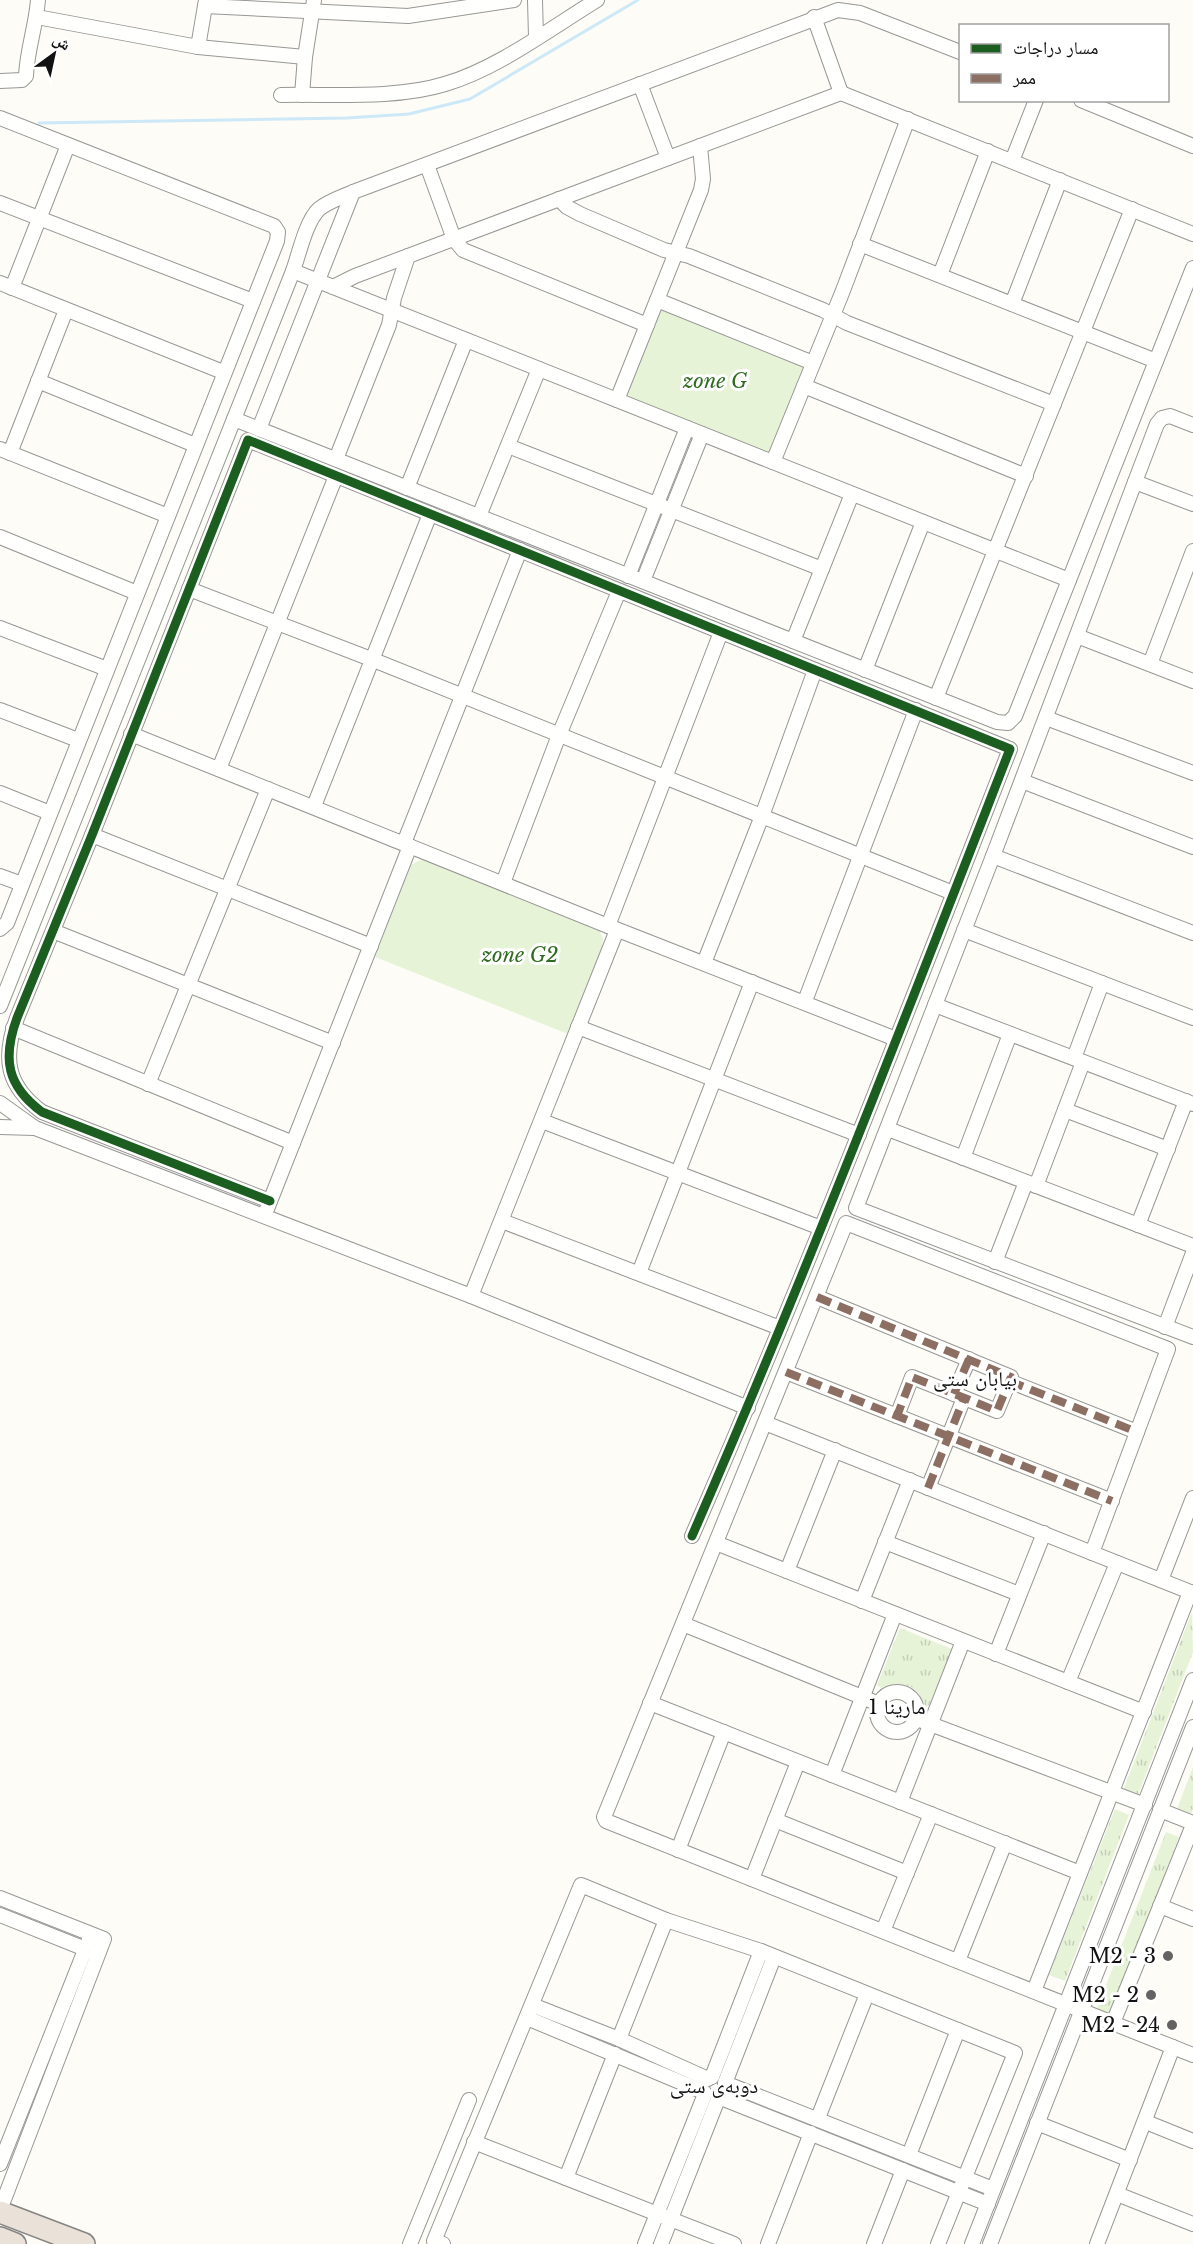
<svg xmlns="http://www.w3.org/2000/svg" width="1193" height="2244" font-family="'Libre Baskerville','Noto Naskh Arabic',serif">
  <defs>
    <pattern id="grass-tufts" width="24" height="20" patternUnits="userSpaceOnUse" patternTransform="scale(1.5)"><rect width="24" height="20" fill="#e7f3d7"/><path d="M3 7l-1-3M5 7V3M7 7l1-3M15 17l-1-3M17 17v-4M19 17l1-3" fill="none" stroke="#c5cfb8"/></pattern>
  </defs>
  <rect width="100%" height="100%" fill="#fdfcf7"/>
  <g fill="url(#grass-tufts)">
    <polygon points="1192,1612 1193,1652 1137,1797 1123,1791"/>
    <path d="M 900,1628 L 952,1649 L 929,1705 L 926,1707 C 922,1703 922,1698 919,1694 C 910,1681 893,1683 881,1688 L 877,1685 Z"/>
    <polygon points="1193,1767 1193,1808 1191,1814 1177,1809"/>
    <polygon points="1115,1809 1129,1815 1065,1981 1049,1975"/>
    <polygon points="1166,1832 1179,1837 1110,2016 1096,2011"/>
  </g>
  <g fill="#e7f3d7">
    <polygon points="659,306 807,366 771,457 622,397"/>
    <polygon points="423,858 599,930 603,938 602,947 568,1034 375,957 411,865"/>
  </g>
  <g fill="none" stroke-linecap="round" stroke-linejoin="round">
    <polyline stroke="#cde8f7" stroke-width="3" points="39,123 347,118 409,114 470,99 638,0"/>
    <g stroke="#979795" stroke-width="16">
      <g id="minor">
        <polyline points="535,0 536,37"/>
        <polyline points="205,6 408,16 514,0"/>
        <polyline points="37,17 198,47 305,57"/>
        <polyline points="814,17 841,93"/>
        <polyline points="198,47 206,0"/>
        <path d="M 0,81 L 22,80 L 26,76 C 27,50 36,26 38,0"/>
        <polyline points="640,84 668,158"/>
        <path d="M 281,95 C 333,94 397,99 445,84 C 497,69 551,28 597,0"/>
        <polyline points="302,95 305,57 314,0"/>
        <polyline points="1081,100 1193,146"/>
        <polyline points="0,118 274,226 278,232 277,241 7,923 0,929"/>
        <polyline points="1012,161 1036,100"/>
        <polyline points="427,165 454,239 463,250 647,325"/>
        <polyline points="559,199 567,207 580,214 664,250 689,256 823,310 847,323 1054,404"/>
        <polyline points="0,203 253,301"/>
        <polyline points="860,244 1156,361"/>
        <polyline points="293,271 1069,580"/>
        <polyline points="940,275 988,151"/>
        <polyline points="0,283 223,372"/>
        <polyline points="333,287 355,276 841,93 1193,234"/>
        <polyline points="12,288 68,145"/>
        <polyline points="657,300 813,363"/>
        <polyline points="1012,304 1060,180"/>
        <polyline points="38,381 195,445"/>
        <polyline points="804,386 1026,476"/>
        <polyline points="617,400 701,190 703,179 700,146"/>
        <polyline points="234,419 997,722 1008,723 1015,716 1193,268"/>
        <polyline points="1193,425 1170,416 1162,418 1157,424 993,856 856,1208 1193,1337"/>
        <polyline points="259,429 353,192"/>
        <polyline points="508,446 822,569"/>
        <polyline points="0,449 168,516"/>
        <polyline points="10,453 66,310"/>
        <polyline points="336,459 389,325 394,298 408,256"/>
        <polyline points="773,462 842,293 908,119"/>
        <polyline points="1135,482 1193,504"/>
        <polyline points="407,488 466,340"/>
        <polyline points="479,516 539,369"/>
        <polyline points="0,537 137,593"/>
        <polyline points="628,576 687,428"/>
        <polyline points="643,581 702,434"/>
        <polyline points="189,589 371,659 953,893"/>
        <polyline points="0,628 107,669"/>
        <polyline points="1077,636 1193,681"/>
        <polyline points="793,641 852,494"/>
        <polyline points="1150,664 1193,551"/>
        <polyline points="865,670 923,522"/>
        <polyline points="936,698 1132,209"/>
        <polyline points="0,710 78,740"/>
        <polyline points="1046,718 1193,773"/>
        <polyline points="131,734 608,926 896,1039"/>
        <polyline points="219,769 336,476"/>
        <polyline points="1022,781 1193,847"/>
        <polyline points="0,793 50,813"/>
        <polyline points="314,806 430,514"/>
        <polyline points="92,835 371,946"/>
        <polyline points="404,843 520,550"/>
        <polyline points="993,856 1193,933"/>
        <polyline points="0,876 22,884"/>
        <polyline points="503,883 559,735 619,591"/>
        <polyline points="608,926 721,632"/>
        <polyline points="964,930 1193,1018"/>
        <polyline points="53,931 333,1043"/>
        <polyline points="704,963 762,816 815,670"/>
        <polyline points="805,1001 916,710"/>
        <polyline points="935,1005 1193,1104"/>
        <path d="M 0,1006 L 293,271 C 299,254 306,221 319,209 C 329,201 342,197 353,192 L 838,10 L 860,13 L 960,52"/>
        <polyline points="578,1027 859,1135"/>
        <polyline points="13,1028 293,1143"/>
        <polyline points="1074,1058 1102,983"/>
        <polyline points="148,1084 268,789"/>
        <polyline points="0,1103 35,1128 471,1296 748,1408"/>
        <polyline points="1065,1110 1168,1149"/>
        <polyline points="542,1121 821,1228"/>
        <polyline points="0,1127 34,1128"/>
        <polyline points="888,1129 1193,1246"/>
        <polyline points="963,1158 1010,1034"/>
        <polyline points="1036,1186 1083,1062"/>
        <path d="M 270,1201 L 42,1112 C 7,1086 2,1059 17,1018 L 92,835 L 248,440 L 1010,749 C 907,1013 805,1277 692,1536"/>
        <polyline points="267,1209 410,846"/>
        <polyline points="502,1221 780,1328"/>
        <polyline points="1138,1225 1186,1101"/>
        <polyline points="995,1262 1026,1182"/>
        <polyline points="639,1273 752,982"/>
        <polyline points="471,1296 617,930"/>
        <polyline points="817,1297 1011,1377 997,1411 912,1377 897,1416"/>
        <polyline points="1165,1327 1193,1253"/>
        <polyline points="786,1372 1112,1501"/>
        <polyline points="1009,1381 1137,1432"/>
        <polyline points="954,1394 969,1359"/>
        <polyline points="765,1423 1193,1593"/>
        <polyline points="928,1488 964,1398"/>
        <polyline points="885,1542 1019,1594"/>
        <polyline points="716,1543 1144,1712"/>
        <polyline points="1092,1553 1168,1349 846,1223 604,1817 606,1821 1193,2055"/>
        <polyline points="787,1571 835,1450"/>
        <polyline points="1161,1580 1193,1498"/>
        <polyline points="862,1601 910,1480"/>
        <polyline points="683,1624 879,1704"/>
        <polyline points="996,1654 1044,1533"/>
        <polyline points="1068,1682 1117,1563"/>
        <circle cx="897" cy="1712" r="20"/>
        <polyline points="650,1703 1080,1873"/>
        <polyline points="917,1719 1145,1805"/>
        <polyline points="832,1775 895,1614"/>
        <polyline points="900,1802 963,1641"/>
        <polyline points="1160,1810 1193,1823"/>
        <polyline points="775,1820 907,1873"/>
        <polyline points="678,1850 724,1732"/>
        <polyline points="752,1879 798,1762"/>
        <polyline points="0,1898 104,1939 0,2210"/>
        <polyline points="1160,1906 1193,1919"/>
        <polyline points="0,1915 93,1952"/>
        <polyline points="883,1931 931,1814"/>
        <polyline points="774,1957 725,2083 993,2189"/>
        <polyline points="958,1961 1005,1843"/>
        <polyline points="1034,1991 1190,1592"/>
        <polyline points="532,2005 619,2039 708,2079"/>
        <polyline points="527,2018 704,2092"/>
        <polyline points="1113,2023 1193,1825"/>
        <polyline points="619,2039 666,1920"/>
        <polyline points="712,2077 761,1951"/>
        <polyline points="721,2098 988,2204"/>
        <polyline points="818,2118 867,1994"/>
        <polyline points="1146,2122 1193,2141"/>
        <polyline points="1037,2123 1130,2160"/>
        <polyline points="474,2142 734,2244"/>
        <polyline points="909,2155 958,2030"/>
        <polyline points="0,2164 91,1935"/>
        <polyline points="566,2178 615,2054"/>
        <polyline points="1117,2194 1193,2224"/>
        <polyline points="410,2244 469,2100"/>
        <polyline points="443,2244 434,2241 581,1885 666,1920 761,1951 1015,2053 938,2244"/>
        <polyline points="645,2244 705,2094"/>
        <polyline points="661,2244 718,2099"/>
        <polyline points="768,2244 811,2133"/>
        <polyline points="874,2244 903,2170"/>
        <polyline points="972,2244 1193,1680"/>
        <polyline points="990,2244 1193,1727"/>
        <polyline points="1097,2244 1173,2047"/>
      </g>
    </g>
    <g stroke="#858482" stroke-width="24">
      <g id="highway">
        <polyline points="0,2212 84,2244"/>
        <polyline points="0,2238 15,2244"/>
      </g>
    </g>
    <use href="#minor" stroke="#fffffe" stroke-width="14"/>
    <use href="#highway" stroke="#eae1d8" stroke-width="21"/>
    <g stroke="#8d6e63" stroke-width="8" stroke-dasharray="15 8" stroke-linecap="butt">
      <polyline points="817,1297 1011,1377 997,1411 912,1377 897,1416"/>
      <polyline points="786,1372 1112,1501"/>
      <polyline points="1009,1381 1137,1432"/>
      <polyline points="954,1394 969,1359"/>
      <polyline points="928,1488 964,1398"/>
    </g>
    <g stroke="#fff" stroke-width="13">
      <path id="cycleway" d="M 270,1201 L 42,1112 C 7,1086 2,1059 17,1018 L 92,835 L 248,440 L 1010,749 C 907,1013 805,1277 692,1536"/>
    </g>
    <use href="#cycleway" stroke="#1b5e20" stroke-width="9"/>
  </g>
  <g fill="#646362" stroke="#fff" stroke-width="2">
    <circle cx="1168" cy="1956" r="6"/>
    <circle cx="1151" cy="1995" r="6"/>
    <circle cx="1172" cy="2025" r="6"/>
  </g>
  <g text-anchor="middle" stroke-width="6" stroke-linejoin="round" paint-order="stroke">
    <g font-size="20" font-style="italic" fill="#2f6b1f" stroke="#fff">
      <text x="715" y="388">zone G</text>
      <text x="520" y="962">zone G2</text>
    </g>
    <g font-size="20" fill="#111" stroke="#fff" text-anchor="end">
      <text x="1156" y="1963">M2 - 3</text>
      <text x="1139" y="2002">M2 - 2</text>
      <text x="1160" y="2032">M2 - 24</text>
    </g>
    <g font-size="21" fill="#111" stroke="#fff">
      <text x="975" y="1386">بیابان ستی</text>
      <text x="897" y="1714">مارینا 1</text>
      <text x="714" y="2093">دوبه‌ی ستی</text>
    </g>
  </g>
  <rect x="959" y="24" width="210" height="78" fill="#ffffff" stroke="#a0a0a0" stroke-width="1.5"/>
  <rect x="971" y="44" width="30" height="9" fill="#1b5e20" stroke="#a0a0a0" stroke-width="1.5"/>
  <text x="1013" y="54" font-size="18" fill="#111111">مسار دراجات</text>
  <rect x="971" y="74" width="30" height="9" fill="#8d6e63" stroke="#a0a0a0" stroke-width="1.5"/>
  <text x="1013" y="84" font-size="18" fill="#111111">ممر</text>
  <g transform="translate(54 54) rotate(33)" stroke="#ffffff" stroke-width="4.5" paint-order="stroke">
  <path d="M0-4.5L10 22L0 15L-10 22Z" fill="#111111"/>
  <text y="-9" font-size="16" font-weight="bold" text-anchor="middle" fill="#111111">ش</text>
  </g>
</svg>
